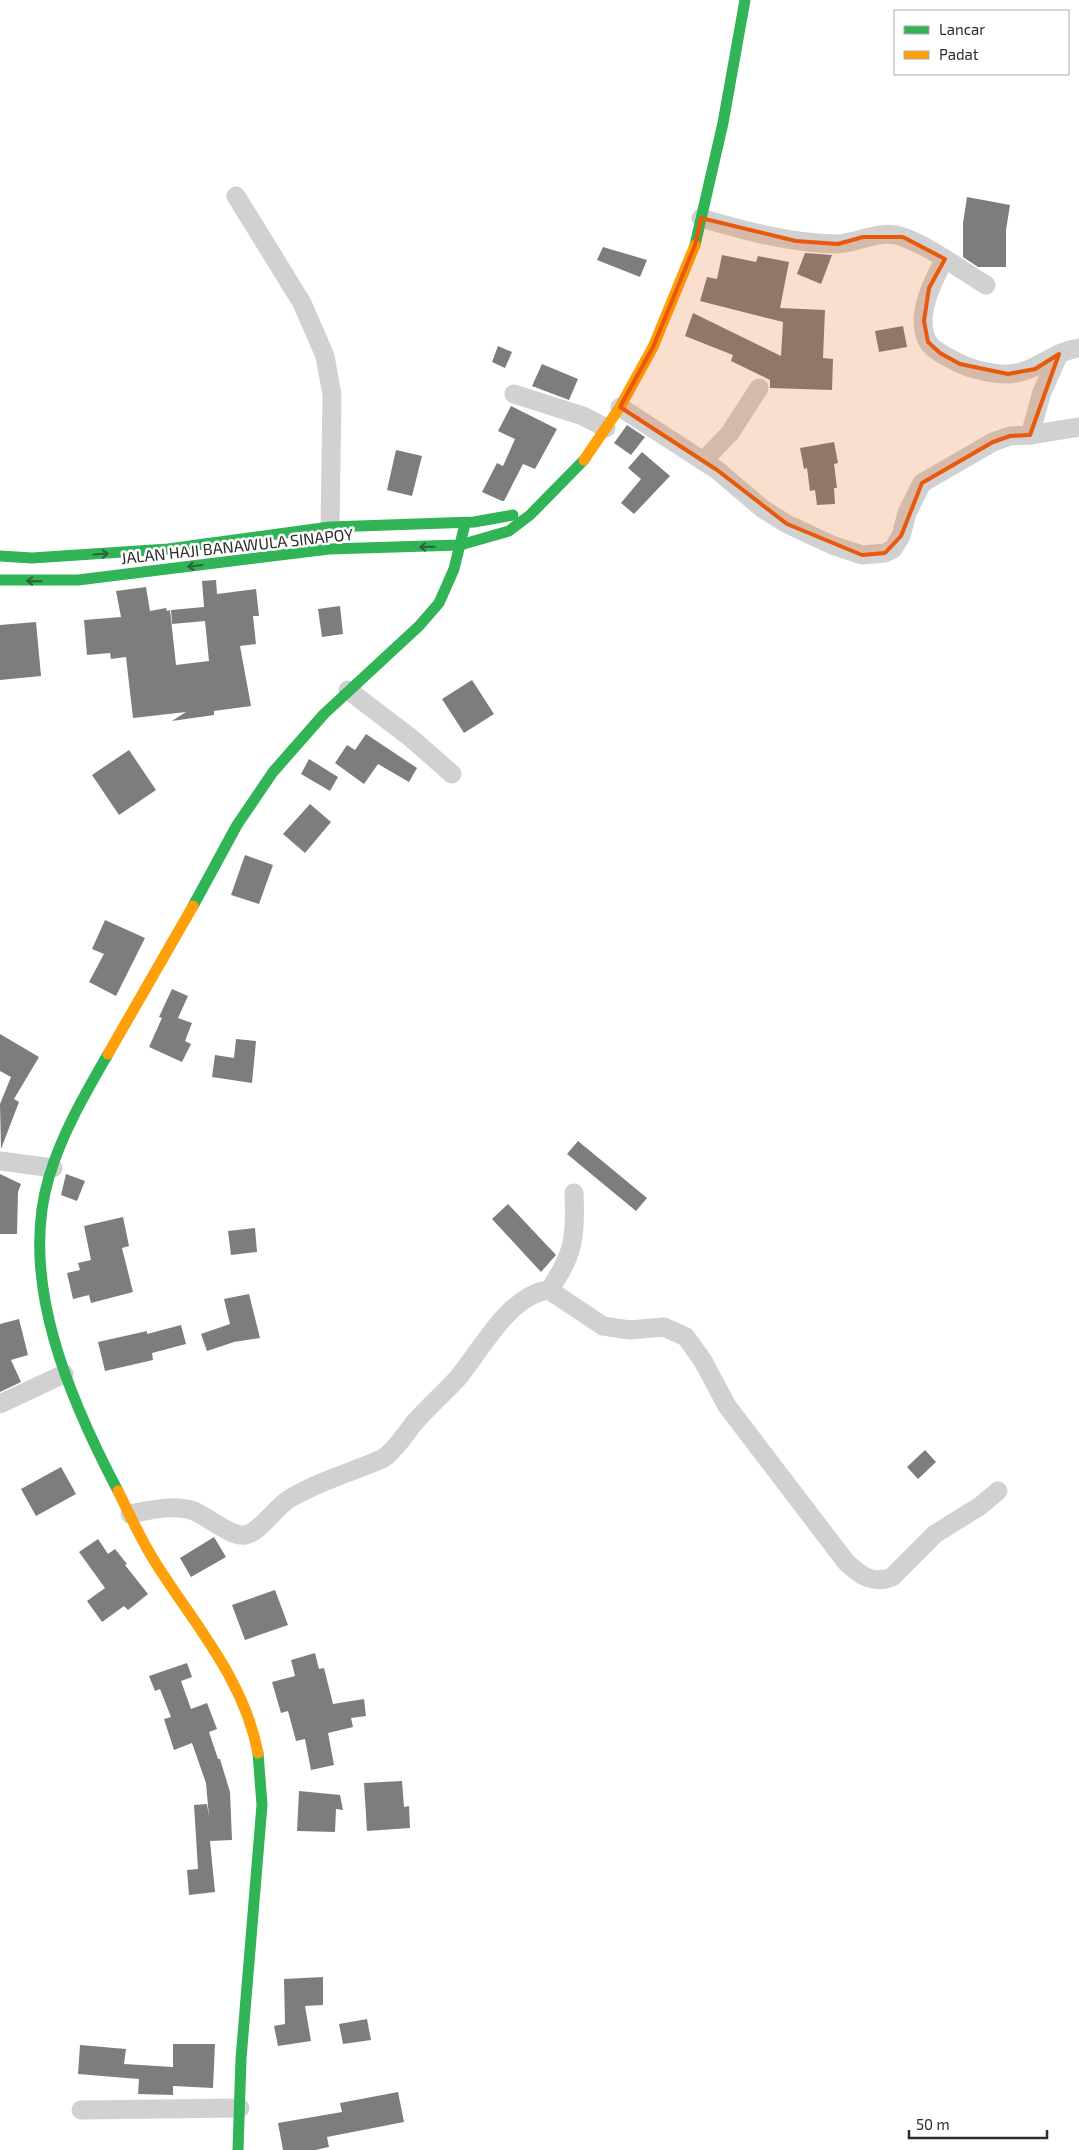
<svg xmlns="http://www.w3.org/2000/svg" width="1079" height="2150" font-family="'Exo 2',sans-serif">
  <rect width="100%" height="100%" fill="#fff"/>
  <g fill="#7d7d7d">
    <polygon points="967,197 1010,205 1006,230 1006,267 978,267 963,257 963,223"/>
    <polygon points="603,247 647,260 640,277 597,260"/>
    <polygon points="805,253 832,255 821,284 797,274"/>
    <polygon points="722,255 756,262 758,256 789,262 780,308 825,310 823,358 833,359 832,390 770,388 770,380 731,361 733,355 685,336 693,313 781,356 783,322 700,301 707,277 717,279"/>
    <polygon points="903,326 907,347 879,352 875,331"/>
    <polygon points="498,346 512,352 505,368 492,362"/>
    <polygon points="542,364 578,379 569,400 532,386"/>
    <polygon points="511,406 557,429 535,469 523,464 504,501 502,501 482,492 497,463 503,466 515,439 498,431"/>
    <polygon points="627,425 645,437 631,455 614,443"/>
    <polygon points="834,442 838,463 834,464 837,488 834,488 835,504 817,505 815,490 810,491 807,468 804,469 800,448"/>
    <polygon points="396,450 422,456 412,496 387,490"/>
    <polygon points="642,452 670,476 634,514 621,503 641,479 628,468"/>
    <polygon points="216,580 217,594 256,589 259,616 253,616 256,644 240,646 251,706 214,711 214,715 172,721 186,712 133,718 126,657 111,659 110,653 87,655 84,620 121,617 116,591 146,587 150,611 166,608 167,611 170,610 176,665 209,661 205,621 172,624 171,610 204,607 202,581"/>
    <polygon points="340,606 343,634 322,637 318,609"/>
    <polygon points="36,622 41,676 0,680 0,625"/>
    <polygon points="472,680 494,714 464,733 442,699"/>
    <polygon points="366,734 417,768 409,782 378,764 364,784 335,763 347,745 355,750"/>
    <polygon points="129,750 156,790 119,815 92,775"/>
    <polygon points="309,759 338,777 330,791 301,774"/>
    <polygon points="310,804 331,822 305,853 283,834"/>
    <polygon points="245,855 273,865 259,904 231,895"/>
    <polygon points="105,920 145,938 116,996 89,982 104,954 92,949"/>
    <polygon points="172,989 188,996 178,1018 192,1023 185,1041 191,1044 182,1062 149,1047 162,1018 159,1017"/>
    <polygon points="0,1034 39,1057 14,1099 19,1102 1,1149 0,1104 11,1077 0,1071"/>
    <polygon points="236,1039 256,1041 252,1083 212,1077 215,1055 234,1058"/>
    <polygon points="578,1141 647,1198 636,1211 567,1154"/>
    <polygon points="0,1174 21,1184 18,1192 17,1234 0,1234"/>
    <polygon points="66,1174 85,1181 77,1201 61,1195"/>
    <polygon points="508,1204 556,1255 541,1272 492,1219"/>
    <polygon points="123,1217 129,1246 122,1248 133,1292 91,1303 89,1295 73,1299 67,1273 80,1270 78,1263 91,1260 84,1226"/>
    <polygon points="255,1228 257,1252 231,1255 228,1231"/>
    <polygon points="249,1294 260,1338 234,1342 207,1351 201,1334 230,1324 224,1299"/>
    <polygon points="19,1319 28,1355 11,1360 21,1382 0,1392 0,1324"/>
    <polygon points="181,1325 186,1344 152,1353 153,1360 105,1371 98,1342 147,1331 147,1334"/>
    <polygon points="925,1450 936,1462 918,1479 907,1467"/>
    <polygon points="61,1467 76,1494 36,1516 21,1489"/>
    <polygon points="214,1537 226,1557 191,1577 180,1558"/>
    <polygon points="98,1539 108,1554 115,1549 127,1564 125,1565 148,1594 128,1610 124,1606 102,1622 87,1601 105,1588 79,1552"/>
    <polygon points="275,1590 288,1625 245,1640 232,1605"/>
    <polygon points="315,1653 319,1669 324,1668 333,1704 364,1699 366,1716 351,1718 353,1727 328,1733 334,1765 311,1770 305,1739 296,1741 288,1711 281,1713 272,1682 295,1676 291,1660"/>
    <polygon points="187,1663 192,1677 181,1681 191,1709 207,1703 217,1729 209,1732 218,1759 220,1759 230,1792 232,1840 210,1841 215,1892 189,1895 187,1870 198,1869 194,1805 207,1804 209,1817 206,1783 192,1743 174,1750 164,1719 171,1717 160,1689 155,1691 149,1676"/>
    <polygon points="402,1781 404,1807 409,1806 410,1828 367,1831 364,1783"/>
    <polygon points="299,1791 340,1795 343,1810 336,1809 335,1832 297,1831"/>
    <polygon points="323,1977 323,2005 305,2006 311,2041 278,2046 274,2026 285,2024 284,1979"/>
    <polygon points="367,2019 371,2040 343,2044 339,2024"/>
    <polygon points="173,2044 215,2044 213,2088 173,2086 173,2095 138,2094 139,2079 78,2074 80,2045 126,2049 124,2064 173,2067"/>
    <polygon points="398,2092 404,2122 327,2137 329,2147 315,2150 283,2150 278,2123 342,2112 340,2103"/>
  </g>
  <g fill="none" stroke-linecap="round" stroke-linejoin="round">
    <g stroke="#d1d1d1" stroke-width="19">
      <polyline points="236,196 302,303 325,356 332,395 330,527"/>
      <path d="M 701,218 C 745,231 790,243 836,244 C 858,244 879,228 903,237 C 933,248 959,269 986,285"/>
      <path d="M 945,259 C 933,280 914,317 928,342 C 933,350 945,356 953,360 C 968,369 991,374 1008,374 C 1036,373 1053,351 1079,348"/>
      <polyline points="514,394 583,416 606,428"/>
      <polyline points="620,407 717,470 763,509 787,524 832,545 862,555 885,553 893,549 901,536 907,513 922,483 993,442 1010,436 1030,435 1079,427"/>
      <polyline points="1030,435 1042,392 1059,354"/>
      <polyline points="703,461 730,433 759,388"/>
      <polyline points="348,690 411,738 452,774"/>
      <polyline points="0,1161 53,1168"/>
      <path d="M 549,1290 C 574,1255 576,1236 574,1193"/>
      <polyline points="0,1404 64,1374"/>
      <path d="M 130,1514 C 150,1510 174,1504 194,1511 C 208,1517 231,1537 245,1535 C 259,1533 276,1507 289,1499 C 318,1481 353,1472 384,1458 C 397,1448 404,1436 414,1423 C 427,1408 443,1394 457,1379 C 481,1351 508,1295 549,1290 L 603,1326 L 630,1330 L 664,1327 L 686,1337 L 703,1361 L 727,1406 L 846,1562 C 860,1575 872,1585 892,1577 L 935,1534 L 980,1506 L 998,1491"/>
      <polyline points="81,2110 240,2108"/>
    </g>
    <g stroke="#30b455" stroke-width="11">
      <polyline points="695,245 723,123 745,0"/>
      <polyline points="0,556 32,558 168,549 330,527 474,522 513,515"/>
      <polyline points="0,580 78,580 329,549 460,545 509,531 530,515 584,460"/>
      <polyline points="193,906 237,825 273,772 324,714 419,626 439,603 454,569 465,524"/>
      <path d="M 108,1054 C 85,1094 62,1133 49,1177 C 18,1281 70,1400 118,1491"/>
      <polyline points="238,2150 241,2059 262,1805 258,1753"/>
    </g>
    <g stroke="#ff9f0a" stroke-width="11">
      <polyline points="584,460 620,407 653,347 695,245"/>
      <polyline points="108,1054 193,906"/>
      <path d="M 118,1491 C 130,1515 141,1540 155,1562 C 194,1624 244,1679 258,1753"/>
    </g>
  </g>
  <defs><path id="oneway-shaft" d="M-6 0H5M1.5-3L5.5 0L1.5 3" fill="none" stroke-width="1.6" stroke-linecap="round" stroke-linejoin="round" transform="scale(1.25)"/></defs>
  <g stroke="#2e623c">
    <use href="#oneway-shaft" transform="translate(427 547) rotate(179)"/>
    <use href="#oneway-shaft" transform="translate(101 554) rotate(-4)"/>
    <use href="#oneway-shaft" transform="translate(195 566) rotate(173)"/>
    <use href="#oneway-shaft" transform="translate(34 581) rotate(-179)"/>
  </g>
  <path fill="#e8590c" fill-opacity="0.2" stroke="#e8590c" stroke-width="4" stroke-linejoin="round" d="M 701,218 L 796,241 L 838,244 L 863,237 L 903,237 L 945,259 L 929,288 L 924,321 L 928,342 L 940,353 L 960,364 L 1008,374 L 1035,369 L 1059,354 L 1030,435 L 1010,436 L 993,442 L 922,483 L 901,536 L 885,553 L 862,555 L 787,524 L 717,470 L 620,407 L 653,347 L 695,245 Z"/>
  <g text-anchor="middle" stroke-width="5" stroke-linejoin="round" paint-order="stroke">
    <g font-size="16" fill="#2c2c2c" stroke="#fff">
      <text transform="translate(237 546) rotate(-6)" y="6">JALAN HAJI BANAWULA SINAPOY</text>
    </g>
  </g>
  <rect x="894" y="10" width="175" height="65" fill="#ffffff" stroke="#ababab"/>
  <rect x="904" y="26" width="25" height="8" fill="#30b455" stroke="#ababab"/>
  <text x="939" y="35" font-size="15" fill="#2c2c2c">Lancar</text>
  <rect x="904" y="51" width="25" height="8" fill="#ff9f0a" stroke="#ababab"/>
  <text x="939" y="60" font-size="15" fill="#2c2c2c">Padat</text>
  <path d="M909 2130v8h138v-8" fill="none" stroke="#2c2c2c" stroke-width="2.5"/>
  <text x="916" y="2130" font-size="15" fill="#2c2c2c" stroke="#ffffff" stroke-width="4" paint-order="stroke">50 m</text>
</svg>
